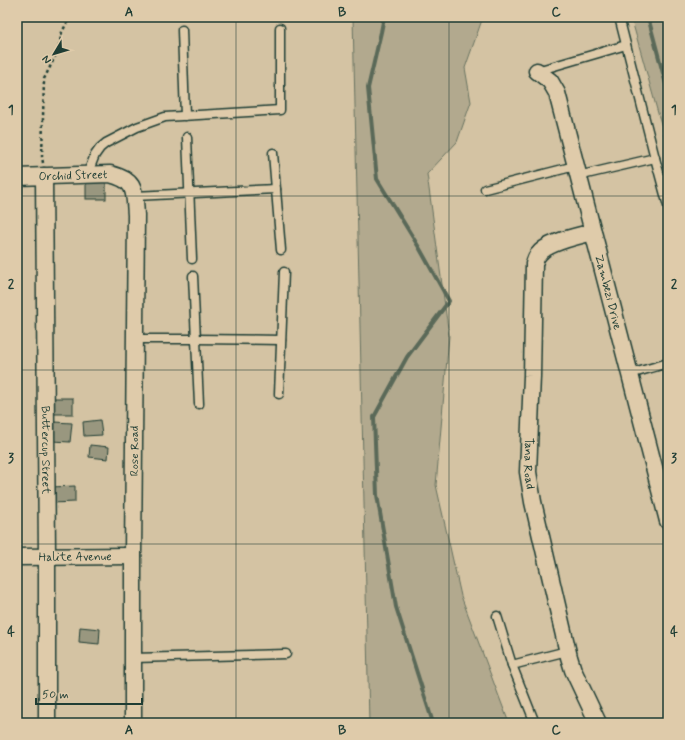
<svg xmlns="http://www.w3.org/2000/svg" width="685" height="740" font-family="Mynerve,sans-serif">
  <rect width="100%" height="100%" fill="#d4c3a3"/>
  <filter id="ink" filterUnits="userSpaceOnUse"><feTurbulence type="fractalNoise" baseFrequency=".025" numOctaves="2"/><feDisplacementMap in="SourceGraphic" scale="8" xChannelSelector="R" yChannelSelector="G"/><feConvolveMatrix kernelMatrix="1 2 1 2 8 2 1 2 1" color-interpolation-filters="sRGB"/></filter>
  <g filter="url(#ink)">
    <g fill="#b2a98e" stroke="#687361">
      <polygon points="353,17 483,17 465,68 471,102 457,142 427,174 449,336 436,485 461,596 509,723 369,723"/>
      <polygon points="631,17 668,17 668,149"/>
    </g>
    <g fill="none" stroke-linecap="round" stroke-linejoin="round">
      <g stroke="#5a6959" stroke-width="4">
        <polyline points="384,17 381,32 368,88 377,179 420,249 449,301 407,357 374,417 377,495 396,607 433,723"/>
        <polyline points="648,17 668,92"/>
      </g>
    </g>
    <g fill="#99977f" stroke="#1f3d34">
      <rect x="86" y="182" width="20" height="17"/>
      <rect x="50" y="398" width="23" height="16"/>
      <polygon points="100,420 102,435 84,436 83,422"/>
      <polygon points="54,422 72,423 70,442 52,441"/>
      <polygon points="90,445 109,447 108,459 89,457"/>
      <polygon points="75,486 75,502 52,503 51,487"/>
      <polygon points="80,627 100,629 99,644 79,642"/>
    </g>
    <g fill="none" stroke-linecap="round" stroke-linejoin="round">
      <g stroke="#1f3d34" stroke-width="11">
        <g id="lane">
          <polyline points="619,17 655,158 668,206"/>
          <polyline points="182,30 185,116"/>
          <polyline points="537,71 626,45"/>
          <polyline points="187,137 192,259"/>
          <polyline points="273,153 281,250"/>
          <polyline points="87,175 95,155 100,148 106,143 137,127 165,117 280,110 280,28"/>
          <polyline points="578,176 655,158"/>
          <polyline points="485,189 575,166"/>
          <polyline points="135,196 276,189"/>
          <polyline points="193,276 199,404"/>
          <polyline points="135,339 196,339 281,340"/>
          <polyline points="630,374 668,363"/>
          <polyline points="279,394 284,272"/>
          <polyline points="497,616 512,665"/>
          <polyline points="133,658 286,654"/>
          <polyline points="535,723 512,665 567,651"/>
        </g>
      </g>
      <g stroke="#1f3d34" stroke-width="19">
        <g id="street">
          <path id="s1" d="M 537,71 L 550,81 L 557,93 L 668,521"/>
          <path id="s2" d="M 44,176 L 47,557 L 47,723"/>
          <path id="s3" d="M 17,177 L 110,174 C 137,181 134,191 136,215 L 133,556 L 133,723"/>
          <path id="s4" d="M 593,232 C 579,236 546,242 538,255 C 536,257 535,261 534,264 L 532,376 L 528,472 L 533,502 L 569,657 L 573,670 L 598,723"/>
          <path id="s5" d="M 17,557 L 133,556"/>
        </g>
      </g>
      <polyline stroke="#1f3d34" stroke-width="2.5" stroke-dasharray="3 3" stroke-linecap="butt" points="43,163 42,157 44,79 52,63 58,50 62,32 70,17"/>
      <use href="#lane" stroke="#dfcbaa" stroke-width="8"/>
      <use href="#street" stroke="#dfcbaa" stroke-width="16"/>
    </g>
  </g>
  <path fill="none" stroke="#1f3d34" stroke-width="1" stroke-opacity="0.55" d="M 236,17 L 236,723M 449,17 L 449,723M 17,196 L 668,196M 17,370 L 668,370M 17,544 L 668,544"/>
  <g text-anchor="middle" stroke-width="3.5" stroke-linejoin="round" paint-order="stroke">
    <g font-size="12" fill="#1f3d34" stroke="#dfcbaa">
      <text dy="4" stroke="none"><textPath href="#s3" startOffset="56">Orchid Street</textPath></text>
      <text dy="4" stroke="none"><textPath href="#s1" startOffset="236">Zambezi Drive</textPath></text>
      <text dy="4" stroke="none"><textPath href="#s2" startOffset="274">Buttercup Street</textPath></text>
      <text transform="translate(134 451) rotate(-90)" y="4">Rose Road</text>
      <text dy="4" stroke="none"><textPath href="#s4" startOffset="270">Tana Road</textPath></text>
      <text dy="4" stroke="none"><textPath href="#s5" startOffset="58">Halite Avenue</textPath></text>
    </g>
  </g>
  <rect width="685" height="740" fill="none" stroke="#dfcbaa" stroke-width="44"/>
  <g transform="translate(54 54) rotate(232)" stroke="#dfcbaa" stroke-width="3" paint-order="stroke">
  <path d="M0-3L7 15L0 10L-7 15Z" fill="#1f3d34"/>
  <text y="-6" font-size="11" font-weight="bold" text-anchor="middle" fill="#1f3d34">N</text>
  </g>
  <path d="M36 698v6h106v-6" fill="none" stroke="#1f3d34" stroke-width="2"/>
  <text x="42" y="698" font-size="12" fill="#1f3d34" stroke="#dfcbaa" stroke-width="3" paint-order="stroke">50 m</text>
  <rect x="22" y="22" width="641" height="696" fill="none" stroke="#1f3d34" stroke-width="1.5"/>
  <g font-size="13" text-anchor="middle" font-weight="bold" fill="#1f3d34">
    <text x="129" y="16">A</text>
    <text x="342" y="16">B</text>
    <text x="556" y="16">C</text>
    <text x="11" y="114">1</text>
    <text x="674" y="114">1</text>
    <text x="11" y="288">2</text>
    <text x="674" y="288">2</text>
    <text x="11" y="462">3</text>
    <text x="674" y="462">3</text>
    <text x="11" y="636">4</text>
    <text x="674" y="636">4</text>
    <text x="129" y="734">A</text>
    <text x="342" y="734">B</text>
    <text x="556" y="734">C</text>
  </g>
</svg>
